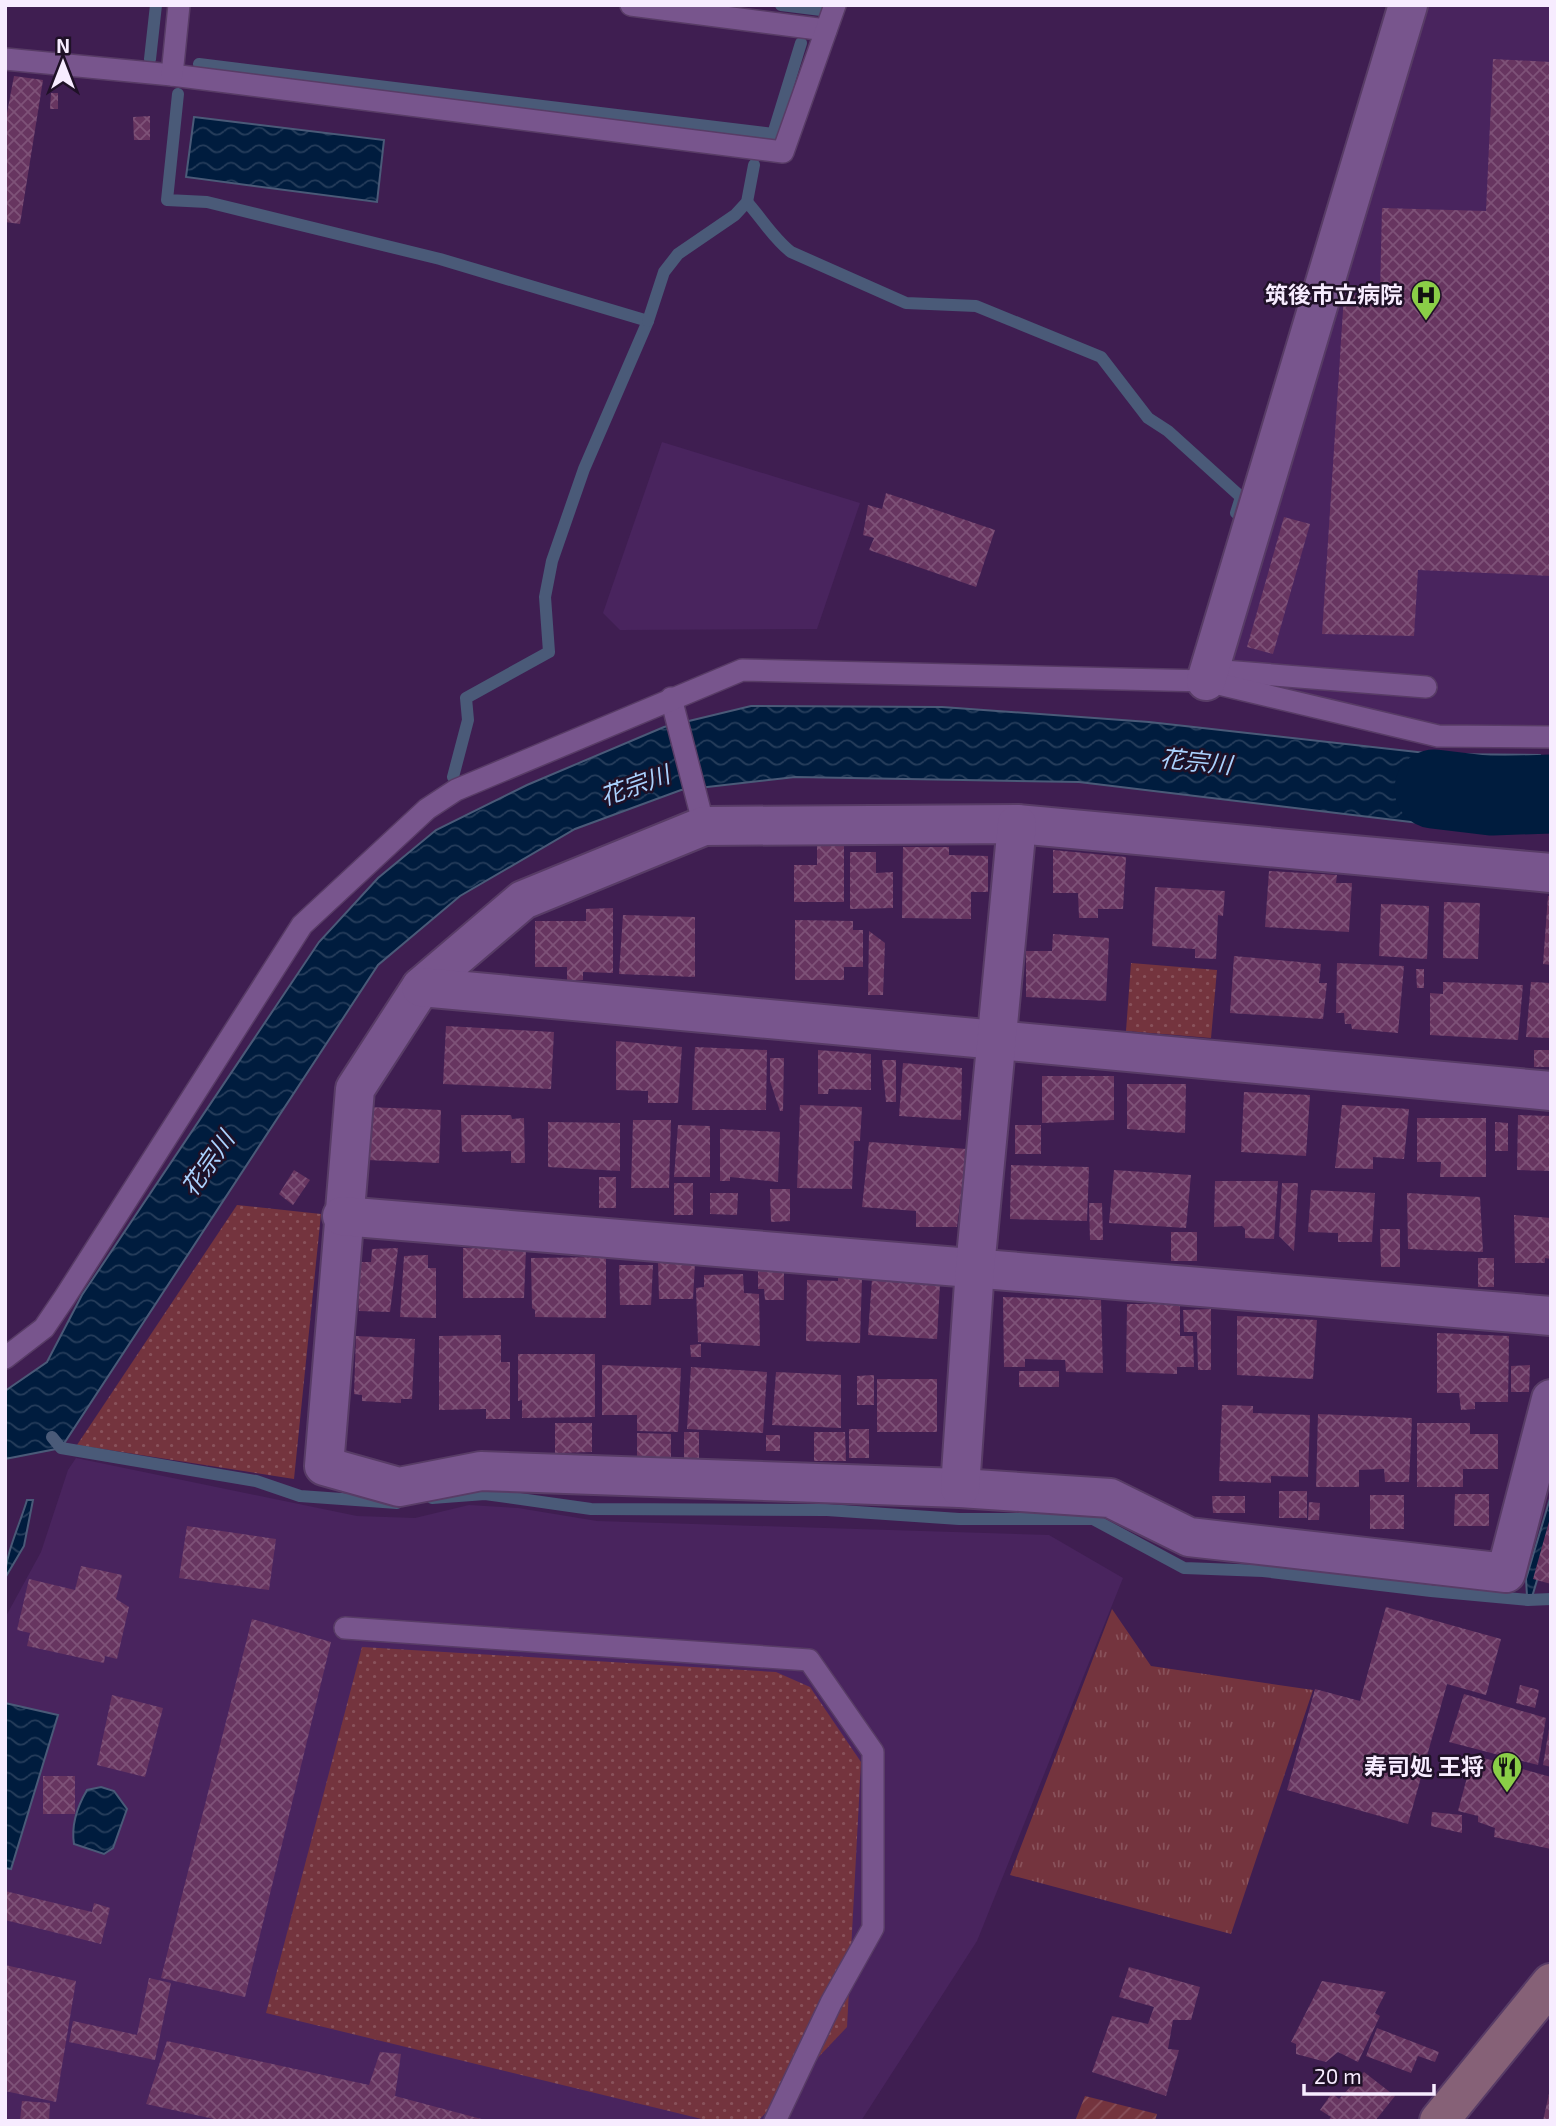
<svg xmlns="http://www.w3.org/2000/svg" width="1556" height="2126" font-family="'Exo 2','Noto Sans JP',sans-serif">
  <defs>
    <pattern id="grass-tufts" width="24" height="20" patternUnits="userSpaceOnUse" patternTransform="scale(1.75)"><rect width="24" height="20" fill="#74343e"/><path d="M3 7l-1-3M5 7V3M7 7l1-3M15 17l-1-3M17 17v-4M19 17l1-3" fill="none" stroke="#89525b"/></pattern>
    <pattern id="park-dots" width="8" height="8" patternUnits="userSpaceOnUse" patternTransform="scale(1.75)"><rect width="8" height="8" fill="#74343e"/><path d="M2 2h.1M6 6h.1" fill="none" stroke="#89525b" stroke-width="1.8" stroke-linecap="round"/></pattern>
    <pattern id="garden-furrows" width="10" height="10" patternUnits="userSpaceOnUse" patternTransform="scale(1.75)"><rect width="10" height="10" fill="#74343e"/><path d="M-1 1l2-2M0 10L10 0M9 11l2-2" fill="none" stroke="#89525b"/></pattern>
    <pattern id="water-waves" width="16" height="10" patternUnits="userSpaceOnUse" patternTransform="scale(1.75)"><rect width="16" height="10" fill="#001c3e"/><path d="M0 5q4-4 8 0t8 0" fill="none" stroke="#263d5b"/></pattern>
    <pattern id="building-cross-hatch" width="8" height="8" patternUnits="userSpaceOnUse" patternTransform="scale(1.75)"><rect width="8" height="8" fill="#673560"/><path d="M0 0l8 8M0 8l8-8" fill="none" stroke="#7e5278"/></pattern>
  </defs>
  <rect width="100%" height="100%" fill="#3f1e51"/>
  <g fill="#49245e">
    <polygon points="1392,5 1551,5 1551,730 1440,727 1223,694"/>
    <polygon points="662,442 860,503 817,629 620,630 603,613"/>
    <polygon points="76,1458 357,1516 415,1518 469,1505 518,1508 597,1521 1049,1535 1123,1578 977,1941 861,2121 5,2121 5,1618 41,1552 68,1470"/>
  </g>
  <polygon fill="url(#grass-tufts)" points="1112,1609 1151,1666 1313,1690 1231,1934 1010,1875"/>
  <g fill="url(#park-dots)">
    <polygon points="1131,963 1217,970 1211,1038 1126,1031"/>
    <polygon points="237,1205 321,1214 294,1479 77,1445"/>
    <polygon points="362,1647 776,1672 810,1687 861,1762 847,2027 758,2121 710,2121 266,2013"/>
  </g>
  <polygon fill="url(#garden-furrows)" points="1085,2096 1157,2114 1155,2121 1075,2121"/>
  <g fill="url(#water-waves)" stroke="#4a5a78" stroke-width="2">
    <polygon points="194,117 384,140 377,202 186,177"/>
    <polygon points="751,706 942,707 1149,722 1435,754 1540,755 1540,830 1469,829 1079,782 795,777 681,790 575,829 460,896 378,965 61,1448 5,1459 5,1391 47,1362 82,1295 319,942 378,878 436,830 527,785 664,727"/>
    <polygon points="1551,1495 1551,1533 1532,1597 1527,1596 1526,1579"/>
    <path d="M 27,1500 L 33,1500 L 24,1546 L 5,1578 C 5,1555 20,1524 27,1500 Z"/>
    <polygon points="5,1703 58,1715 11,1869 5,1868"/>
    <path d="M 101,1787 L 114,1791 L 127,1809 L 113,1848 L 104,1854 L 74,1844 C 71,1825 77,1807 87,1790 Z"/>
  </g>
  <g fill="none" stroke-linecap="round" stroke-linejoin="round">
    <g stroke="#4a5a78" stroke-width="12">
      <polyline points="781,5 821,10 823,5"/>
      <polyline points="150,59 156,5"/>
      <polyline points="199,64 773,134 801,43"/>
      <polyline points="178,94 167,200 207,202 440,259 648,321 584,469 552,561 545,597 549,652 466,698 468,720 453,777"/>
      <path d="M 747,202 C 762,219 774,239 791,252 L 906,303 L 976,306 L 1101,357 L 1148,418 L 1168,431 L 1241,497 L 1236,513"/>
      <polyline points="648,321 664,272 678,254 735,215 747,202 754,165"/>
      <polyline points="52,1437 61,1448 256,1481 300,1496 397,1503"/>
      <polyline points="432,1498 485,1494 591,1509 827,1510 959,1519 1093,1519 1184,1568 1263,1571 1431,1591 1528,1600 1551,1599"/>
    </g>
    <polyline stroke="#001c3e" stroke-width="79" points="1434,789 1492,796 1551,794"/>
  </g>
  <g fill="url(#building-cross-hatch)">
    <polygon points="1493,59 1551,62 1551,576 1418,570 1414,636 1322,634 1344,295 1380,295 1382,208 1486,211"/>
    <polygon points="14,76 43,80 20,224 5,222 5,124"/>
    <polygon points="51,93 58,93 58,109 50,109"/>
    <polygon points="150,116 150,140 134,140 133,117"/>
    <polygon points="886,493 995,530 976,587 869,550 874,538 863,535 868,505 882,509"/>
    <polygon points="1284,517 1310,524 1273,654 1247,647"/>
    <polygon points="817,846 844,846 844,902 794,902 794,865 817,865"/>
    <polygon points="903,847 949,847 949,855 988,856 988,892 971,892 971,919 902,918"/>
    <polygon points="1053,850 1126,857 1123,909 1098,909 1098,918 1079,918 1078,893 1053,893"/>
    <polygon points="850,852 876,852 876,873 893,872 893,908 850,909"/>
    <polygon points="1269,871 1337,875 1336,883 1352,883 1349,932 1265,927"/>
    <polygon points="1155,887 1225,891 1223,916 1218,915 1216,959 1195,958 1195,949 1152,946"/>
    <polygon points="1548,896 1551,896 1551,965 1543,964"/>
    <polygon points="1444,902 1480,903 1478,959 1443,958"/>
    <polygon points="1381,904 1429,906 1427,959 1379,956"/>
    <polygon points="613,908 613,973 583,972 583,980 567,981 567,967 535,967 535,921 586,921 586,909"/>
    <polygon points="623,915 695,917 695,977 619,974"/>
    <polygon points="795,920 853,921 853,930 863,930 863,967 844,967 844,980 795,980"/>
    <polygon points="869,931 885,943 883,995 868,995"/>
    <polygon points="1053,934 1109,938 1106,1001 1026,997 1026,951 1052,951"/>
    <polygon points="1234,956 1321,964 1319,983 1327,983 1323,1019 1230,1013"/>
    <polygon points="1337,963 1404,966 1398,1033 1352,1029 1351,1024 1345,1024 1344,1013 1336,1013"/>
    <polygon points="1416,969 1424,969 1424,988 1417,988"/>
    <polygon points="1443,982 1523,985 1518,1040 1430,1035 1430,993 1443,994"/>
    <polygon points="1531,982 1551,983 1551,1038 1526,1037"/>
    <polygon points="446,1026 554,1032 551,1089 443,1084"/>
    <polygon points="616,1041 682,1047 678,1103 648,1103 648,1091 616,1090"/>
    <polygon points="695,1047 767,1050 766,1110 692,1110"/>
    <polygon points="818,1050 871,1054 871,1090 829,1089 828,1094 818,1094"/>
    <rect x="1534" y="1050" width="17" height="17"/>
    <polygon points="770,1058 784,1058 783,1111 780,1111 770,1081"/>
    <polygon points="882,1060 896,1060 896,1102 886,1102"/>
    <polygon points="903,1063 962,1068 961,1120 899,1116"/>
    <polygon points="1042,1076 1114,1076 1114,1120 1042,1123"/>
    <polygon points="1127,1084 1186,1084 1185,1133 1127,1129"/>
    <polygon points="1244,1092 1310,1095 1306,1156 1241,1152"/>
    <polygon points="800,1105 862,1107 860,1141 854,1141 852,1189 797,1188"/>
    <polygon points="1342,1105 1409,1109 1404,1159 1373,1157 1373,1169 1335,1168"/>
    <polygon points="368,1107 441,1110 439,1163 367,1160"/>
    <polygon points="461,1115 511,1115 512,1119 524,1118 525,1163 511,1163 511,1151 462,1152"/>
    <polygon points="1518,1115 1551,1116 1551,1171 1517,1170"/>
    <polygon points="1417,1118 1486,1118 1486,1177 1440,1177 1441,1162 1417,1162"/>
    <polygon points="633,1120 671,1120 669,1188 631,1188"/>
    <polygon points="548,1122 620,1123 620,1171 548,1167"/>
    <polygon points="1495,1122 1508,1123 1508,1151 1495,1151"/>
    <polygon points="678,1125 710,1126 710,1177 674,1177"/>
    <rect x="1015" y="1125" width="26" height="29"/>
    <polygon points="720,1129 780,1132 778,1182 730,1177 730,1181 720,1181"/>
    <polygon points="869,1142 967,1149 957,1227 916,1227 916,1211 862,1207"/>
    <polygon points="1011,1165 1089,1167 1087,1221 1010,1219"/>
    <polygon points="294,1170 310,1180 293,1205 279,1194"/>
    <polygon points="1114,1170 1191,1175 1186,1228 1109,1223"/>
    <rect x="599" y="1177" width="17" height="31"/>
    <polygon points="1215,1181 1278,1181 1274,1239 1245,1238 1245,1229 1242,1226 1214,1227"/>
    <rect x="674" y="1183" width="19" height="32"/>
    <polygon points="1282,1183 1298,1183 1294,1251 1279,1236"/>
    <polygon points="770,1189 790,1189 790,1221 771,1222"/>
    <polygon points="1311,1190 1375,1193 1372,1242 1338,1242 1338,1233 1308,1232"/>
    <polygon points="710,1193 738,1193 737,1215 710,1214"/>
    <polygon points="1407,1193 1480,1197 1483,1252 1408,1249"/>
    <polygon points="1089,1203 1102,1203 1103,1240 1090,1240"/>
    <polygon points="1514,1215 1551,1218 1551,1259 1545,1258 1545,1263 1515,1263"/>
    <polygon points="1380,1229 1400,1229 1400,1267 1381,1267"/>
    <rect x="1171" y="1232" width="26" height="29"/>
    <polygon points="398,1248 390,1312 359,1311 358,1300 355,1299 359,1262 371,1262 372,1249"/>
    <polygon points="463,1248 526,1249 524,1298 463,1298"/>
    <polygon points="428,1255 428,1268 436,1268 436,1318 400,1317 404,1256"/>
    <polygon points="606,1257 606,1318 535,1317 535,1310 532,1308 531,1258"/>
    <rect x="1478" y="1258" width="16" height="29"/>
    <polygon points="658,1261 695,1262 693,1299 659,1299"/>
    <polygon points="619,1265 653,1265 651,1305 620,1305"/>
    <polygon points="758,1269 784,1270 784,1300 765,1300 764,1289 758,1289"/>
    <polygon points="743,1274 744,1293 759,1294 760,1346 698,1342 696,1288 704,1287 704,1275"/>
    <polygon points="838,1276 862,1277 860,1343 806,1341 807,1280 838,1281"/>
    <polygon points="872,1279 940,1283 937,1339 868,1335"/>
    <polygon points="1003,1297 1101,1300 1103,1373 1066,1372 1065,1360 1025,1359 1025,1367 1004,1367"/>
    <polygon points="1127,1304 1180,1304 1180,1336 1193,1336 1194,1367 1177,1367 1177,1374 1126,1372"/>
    <polygon points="1211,1309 1211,1370 1198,1370 1197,1332 1184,1332 1183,1310"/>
    <polygon points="1237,1316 1317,1320 1313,1379 1237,1375"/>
    <polygon points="1437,1333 1509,1336 1508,1402 1475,1402 1475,1409 1461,1410 1459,1393 1437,1393"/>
    <polygon points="501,1335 501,1362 510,1362 510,1419 486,1419 486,1409 439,1410 439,1336"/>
    <polygon points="356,1336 415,1339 412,1399 401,1399 401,1403 362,1401 362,1395 354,1394"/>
    <polygon points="701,1344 701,1357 691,1357 690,1345"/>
    <polygon points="518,1354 595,1354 595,1417 522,1418 522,1400 518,1401"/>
    <polygon points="602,1365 681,1368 678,1432 637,1431 637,1415 602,1415"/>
    <polygon points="1530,1365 1529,1392 1511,1392 1511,1366"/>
    <polygon points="691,1367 767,1372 763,1433 687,1429"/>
    <rect x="1019" y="1371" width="40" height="16"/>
    <polygon points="776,1372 841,1375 841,1428 772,1425"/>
    <polygon points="874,1375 874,1405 857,1405 857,1376"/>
    <rect x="877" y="1379" width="60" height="53"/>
    <polygon points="1222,1405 1253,1406 1253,1413 1310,1415 1308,1477 1271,1476 1271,1483 1219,1481"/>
    <polygon points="1318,1414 1412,1418 1409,1482 1385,1482 1384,1469 1359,1470 1359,1487 1316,1487"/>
    <polygon points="555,1423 592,1423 592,1452 555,1453"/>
    <polygon points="1417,1423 1470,1423 1470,1434 1498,1434 1498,1469 1463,1469 1463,1487 1417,1487"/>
    <rect x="849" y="1429" width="20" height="29"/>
    <rect x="684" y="1432" width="15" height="26"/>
    <polygon points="814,1432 845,1432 846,1461 814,1461"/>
    <polygon points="637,1433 671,1434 671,1458 637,1457"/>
    <rect x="766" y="1435" width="14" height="16"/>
    <rect x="1279" y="1491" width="28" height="27"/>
    <polygon points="1455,1494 1489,1494 1489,1526 1454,1526"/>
    <rect x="1370" y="1495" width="34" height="34"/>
    <polygon points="1212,1496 1245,1496 1245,1513 1213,1513"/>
    <polygon points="1309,1502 1320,1503 1319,1520 1308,1520"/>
    <polygon points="1550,1518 1551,1518 1551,1584 1533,1579"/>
    <polygon points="187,1526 276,1539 269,1590 179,1578"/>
    <polygon points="81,1566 122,1575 116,1599 129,1607 117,1659 105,1656 104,1663 27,1646 30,1633 17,1630 29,1579 75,1590"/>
    <polygon points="1386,1607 1501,1639 1486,1695 1447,1684 1408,1824 1287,1790 1315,1689 1360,1701"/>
    <polygon points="252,1619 331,1642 245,1997 161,1978"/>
    <polygon points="1520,1685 1539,1690 1535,1708 1516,1703"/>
    <polygon points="1464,1694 1546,1718 1538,1765 1449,1742"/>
    <polygon points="112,1695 163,1708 145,1777 97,1765"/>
    <polygon points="1549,1729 1551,1729 1551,1767 1543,1765"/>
    <polygon points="1473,1755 1551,1777 1551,1849 1494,1837 1495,1828 1478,1822 1478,1816 1458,1811"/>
    <rect x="43" y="1776" width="32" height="38"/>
    <polygon points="1432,1812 1462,1815 1462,1833 1431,1826"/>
    <polygon points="5,1891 92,1912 94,1903 110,1908 101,1944 5,1920"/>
    <polygon points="5,1965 76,1981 56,2102 5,2091"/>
    <polygon points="1129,1967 1200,1987 1191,2020 1173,2020 1168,2049 1179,2050 1166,2096 1092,2072 1112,2016 1148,2024 1154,2007 1119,1997"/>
    <polygon points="149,1978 171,1983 155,2060 69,2042 73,2021 137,2035"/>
    <polygon points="1322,1981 1386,1992 1375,2013 1380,2016 1358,2062 1338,2052 1326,2062 1296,2054 1296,2044 1291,2042"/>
    <polygon points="1377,2028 1439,2052 1435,2062 1418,2056 1411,2073 1366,2056"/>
    <polygon points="167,2041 369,2085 380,2052 401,2054 395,2096 489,2121 223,2121 146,2104"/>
    <polygon points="1364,2072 1395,2096 1375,2121 1328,2121 1331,2117 1320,2110 1332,2093 1339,2099"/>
    <polygon points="1550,2089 1551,2121 1543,2121"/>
    <polygon points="22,2101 50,2103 49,2121 20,2121"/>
  </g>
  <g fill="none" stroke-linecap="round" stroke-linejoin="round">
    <g stroke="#583c66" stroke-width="24">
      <g id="service">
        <polyline points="631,5 826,30"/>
        <polyline points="5,59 172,75 783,152 835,5"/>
        <polyline points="172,75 179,5"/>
        <polyline points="1211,670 1426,687"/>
        <polyline points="671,698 704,826"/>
        <polyline points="5,1358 44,1328 65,1297 302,925 427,809 456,790 742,670 1206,681 1438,736 1551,737"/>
        <polyline points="345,1628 809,1660 873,1752 873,1928 831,2003 775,2121"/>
      </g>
    </g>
    <g stroke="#583c66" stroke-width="42">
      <g id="minor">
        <polyline points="1206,681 1408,5"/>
        <polyline points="1551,873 1017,824 704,826 523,900 421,987 355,1089 324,1466 399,1487 481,1471 960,1488 1110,1498 1189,1537 1506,1573 1551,1399"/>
        <polyline points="421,987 1551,1091"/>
        <polyline points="342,1216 1551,1316"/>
        <polyline points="960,1488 975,1268 1017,824"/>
      </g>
    </g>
    <g stroke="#583c66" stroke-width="42">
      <polyline id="secondary" points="1439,2121 1551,1983"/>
    </g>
    <use href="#service" stroke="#78558d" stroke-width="21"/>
    <use href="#minor" stroke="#78558d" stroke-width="38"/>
    <use href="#secondary" stroke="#866177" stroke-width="38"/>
  </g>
  <defs>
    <g id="hospital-pin" transform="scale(1.575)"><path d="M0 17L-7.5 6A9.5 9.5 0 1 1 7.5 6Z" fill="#8ace47" stroke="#1f1127"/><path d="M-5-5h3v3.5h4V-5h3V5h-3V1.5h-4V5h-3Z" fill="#111"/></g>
    <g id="restaurant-pin" transform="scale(1.575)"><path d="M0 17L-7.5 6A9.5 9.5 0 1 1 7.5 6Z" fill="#8ace47" stroke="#1f1127"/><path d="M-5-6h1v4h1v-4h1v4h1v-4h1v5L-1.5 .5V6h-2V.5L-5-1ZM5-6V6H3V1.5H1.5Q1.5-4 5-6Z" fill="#111"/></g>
  </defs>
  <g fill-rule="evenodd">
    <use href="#hospital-pin" x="1426" y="295"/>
    <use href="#restaurant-pin" x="1507" y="1767"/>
  </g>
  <g text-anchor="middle" stroke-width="5" stroke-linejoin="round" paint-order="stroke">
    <g font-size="23" font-weight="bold" fill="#f7ecff" stroke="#1f1127" text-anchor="end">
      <text x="1403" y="303">筑後市立病院</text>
      <text x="1484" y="1775">寿司処 王将</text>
    </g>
    <g font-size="24" font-style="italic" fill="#aad1fd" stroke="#1f1127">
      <text transform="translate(1196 762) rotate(6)" y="8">花宗川</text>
      <text transform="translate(635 786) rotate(-20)" y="8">花宗川</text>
      <text transform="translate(208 1164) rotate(-55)" y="8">花宗川</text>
    </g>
  </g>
  <rect width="1556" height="2126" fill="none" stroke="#f7ecff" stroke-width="14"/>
  <g transform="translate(63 63)" stroke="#1f1127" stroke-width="5" paint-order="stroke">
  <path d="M0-5L12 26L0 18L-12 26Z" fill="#f7ecff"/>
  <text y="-10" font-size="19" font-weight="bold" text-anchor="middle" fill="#f7ecff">N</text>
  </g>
  <path d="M1304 2084v10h130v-10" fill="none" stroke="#f7ecff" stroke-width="3.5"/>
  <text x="1314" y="2084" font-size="21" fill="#f7ecff" stroke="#1f1127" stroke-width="5" paint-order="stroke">20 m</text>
</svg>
